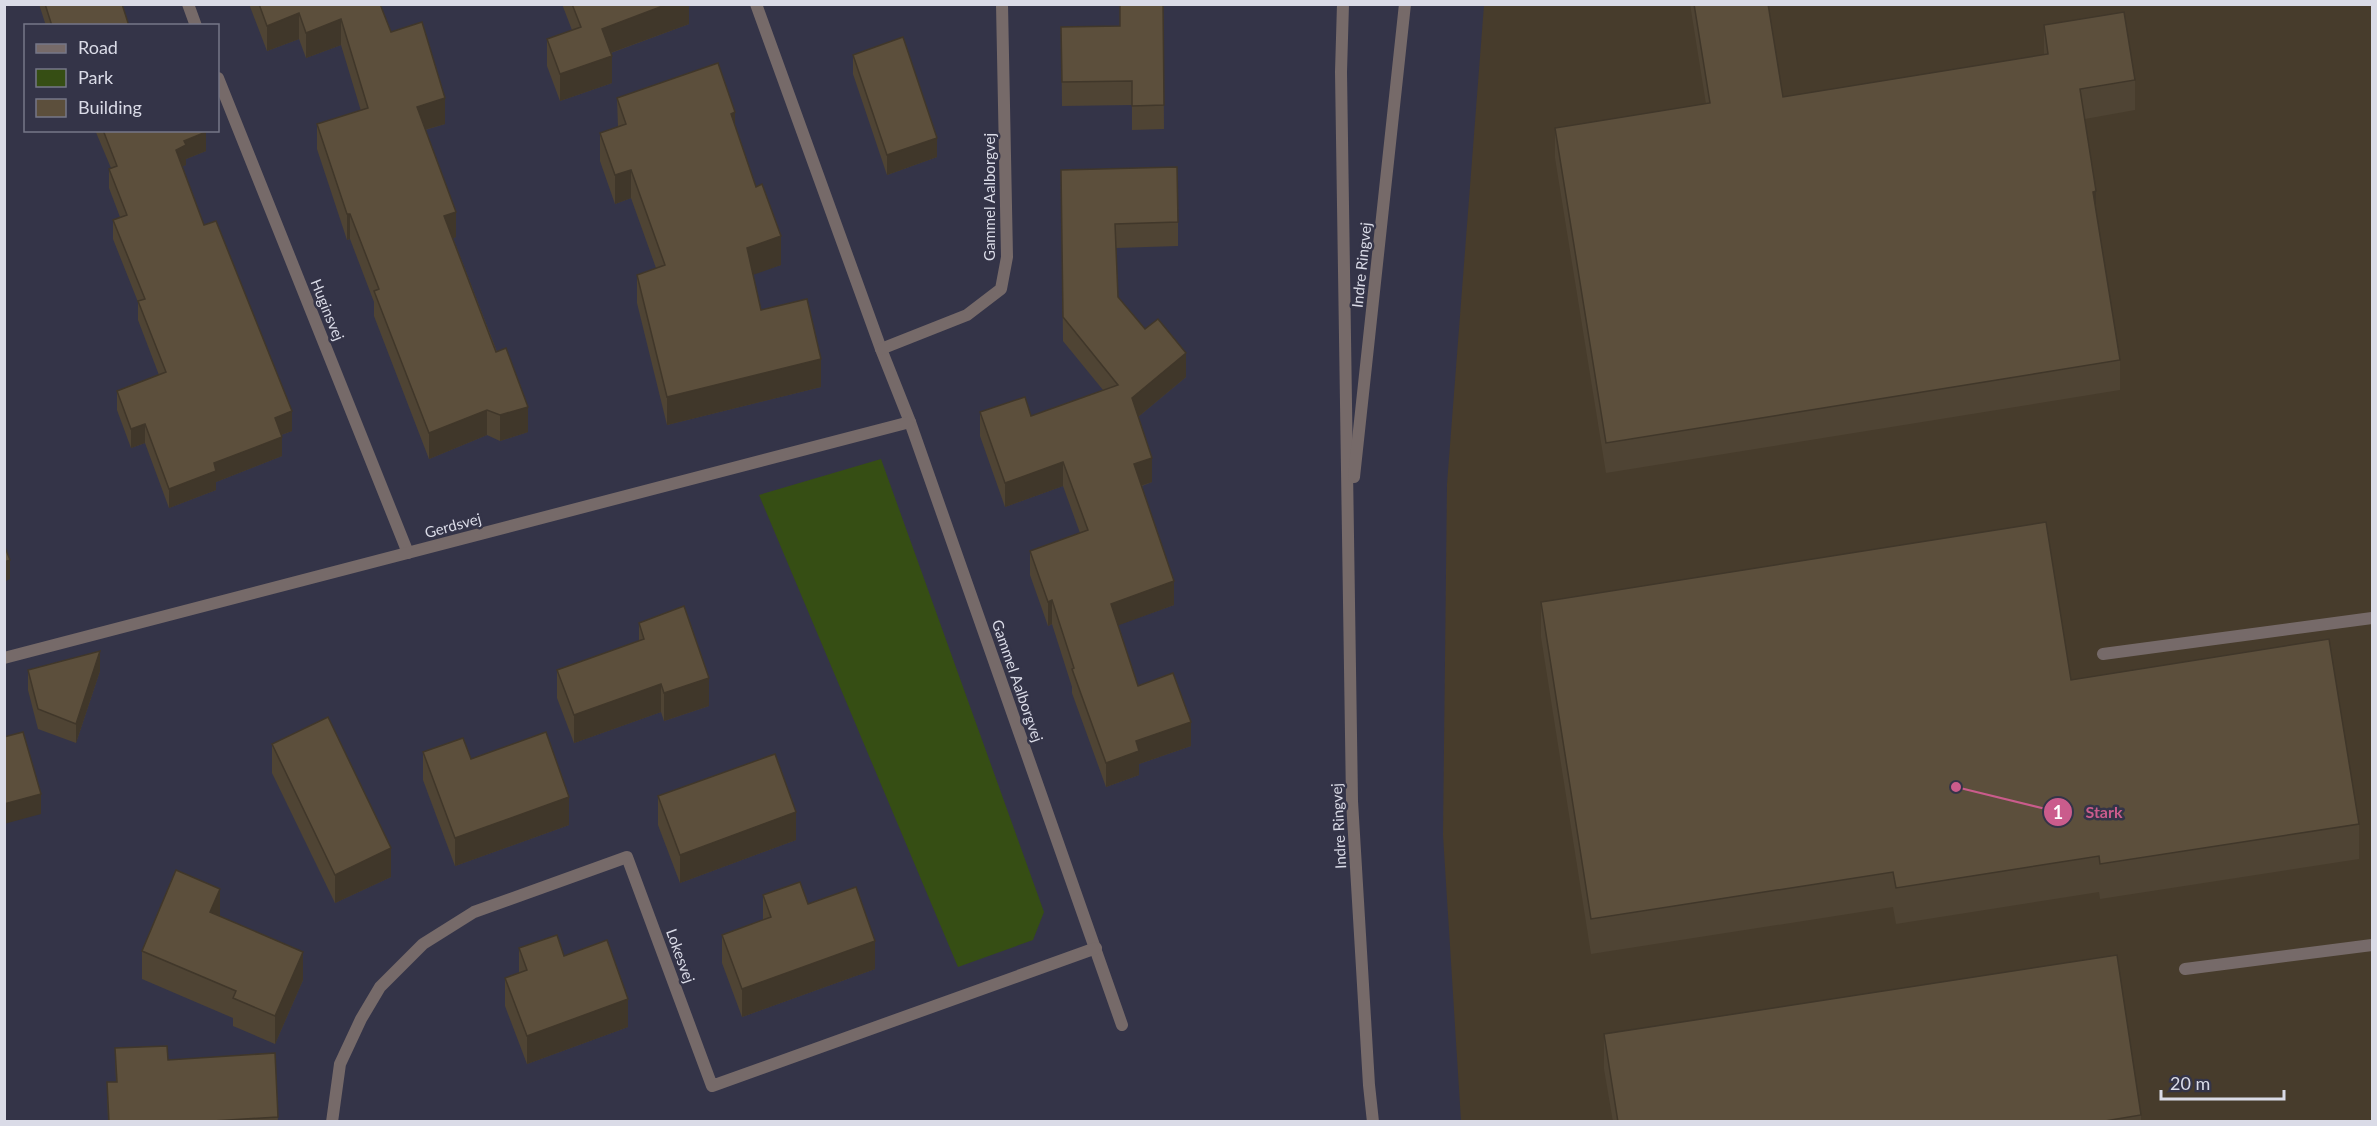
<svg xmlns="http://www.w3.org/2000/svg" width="2377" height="1126" font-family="Lato,sans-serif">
  <rect width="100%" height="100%" fill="#343448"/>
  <polygon fill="#473c2c" points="1484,5 2372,5 2372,1121 1461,1121 1443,835 1447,484"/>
  <polygon fill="#364e14" points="881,459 1044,912 1033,940 958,967 759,495"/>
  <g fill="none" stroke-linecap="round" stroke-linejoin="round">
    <g stroke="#766a69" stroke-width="12">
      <polyline points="2103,654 2372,618"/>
      <polyline points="2185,969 2372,945"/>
    </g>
    <g stroke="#766a69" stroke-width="12">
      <polyline points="188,4 196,26"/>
      <polyline points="756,4 881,349 910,422 1122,1025"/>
      <polyline points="218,78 408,553"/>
      <polyline points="881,349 967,315 1001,289 1007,257 1002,4"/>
      <polyline points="4,658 910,422"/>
      <polyline points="332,1122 340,1064 361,1019 380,987 423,944 474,912 627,857 712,1086 1096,948"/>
    </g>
    <g stroke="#766a69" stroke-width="12">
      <polyline points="1343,4 1341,72 1352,801 1369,1085 1373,1122"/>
      <polyline points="1354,477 1405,4"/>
    </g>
  </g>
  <g fill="#4f4434">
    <polygon points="39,4 122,4 129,26 46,26"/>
    <polygon points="249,4 380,4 391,32 445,124 425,130 456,237 453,238 528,432 500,441 487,435 429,459 374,316 374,302 350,239 347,240 317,149 317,124 361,111 341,45 306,58 299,39 267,51"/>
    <polygon points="562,4 689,4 689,24 611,53 612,83 560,101 547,66 547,39 572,30"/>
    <polygon points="1163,4 1164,129 1132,130 1132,105 1062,106 1061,27 1120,26"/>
    <polygon points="1690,4 1768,4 1783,97 2044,55 2044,25 2135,80 2135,110 2085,119 2096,210 2120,360 2120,390 1606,473 1555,158 1555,128 1706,104"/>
    <polygon points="853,55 937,157 887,175 853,74"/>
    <polygon points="617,98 735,125 781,265 753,274 761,310 821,387 667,425 637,303 637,275 656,268 631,198 615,204 600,161 600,133 618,127"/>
    <polygon points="95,130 206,130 206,151 186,159 186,165 182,166 204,225 292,431 281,435 282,456 216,482 216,490 169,508 145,443 131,448 117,410 117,391 159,375 138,320 138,302 113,239 113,220 120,217 109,188 109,169 111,168"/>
    <polygon points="1061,170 1178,222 1178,246 1116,248 1118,297 1186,377 1138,417 1152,482 1142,486 1174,605 1118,625 1138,686 1191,746 1139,764 1139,775 1106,787 1072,693 1072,687 1052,624 1048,626 1030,575 1030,551 1080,533 1063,486 1005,507 980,436 980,412 1031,416 1103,390 1063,341"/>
    <polygon points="1541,602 2071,680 2359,824 2359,859 2100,899 2099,892 1896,924 1893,907 1591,954 1541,637"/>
    <polygon points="639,623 709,706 664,721 661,712 574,743 557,698 557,670 639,641"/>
    <polygon points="28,670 100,671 76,743 38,729 28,690"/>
    <polygon points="272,744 391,877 335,903 272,773"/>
    <polygon points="423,752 471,759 569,825 455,866 423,780"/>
    <polygon points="658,796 796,840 680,883 658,825"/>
    <polygon points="763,895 875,969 742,1017 722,963 722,935 763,920"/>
    <polygon points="220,916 303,980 275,1044 233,1026 233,1018 142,979 142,951"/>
    <polygon points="519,948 564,956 628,1027 527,1064 505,1006 505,978 519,973"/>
    <polygon points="1604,1034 2141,1115 2141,1122 1613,1122 1604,1069"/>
    <polygon points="115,1048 168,1060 275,1053 278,1122 108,1122 107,1082 116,1082"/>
  </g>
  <g fill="#40372a">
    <polygon points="668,4 689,4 689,24 602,56 602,29"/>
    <polygon points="299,13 299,39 267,51 267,26"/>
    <polygon points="341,19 341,45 306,58 306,33"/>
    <polygon points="612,56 612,83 560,101 560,74"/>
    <polygon points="445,98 445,124 417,132 417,107"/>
    <polygon points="735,112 735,141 731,114"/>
    <polygon points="206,132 206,151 186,159 186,165 176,169 176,150 184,141"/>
    <polygon points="937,138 937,157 887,175 887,155"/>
    <polygon points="631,170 631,198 615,204 615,175"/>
    <polygon points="2096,191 2096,221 2093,192"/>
    <polygon points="456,212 456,237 444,242 444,216"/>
    <polygon points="347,214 350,214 350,239 347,240"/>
    <polygon points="781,236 781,265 747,277 747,248"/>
    <polygon points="1186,353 1186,377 1132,422 1132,398"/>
    <polygon points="821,359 821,387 667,425 667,397"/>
    <polygon points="528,407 528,432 500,441 500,415"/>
    <polygon points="487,410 487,435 429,459 429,433"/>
    <polygon points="292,411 292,431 275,437 275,418"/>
    <polygon points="145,424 145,443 131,448 131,429"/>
    <polygon points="282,437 282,456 216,482 216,490 169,508 169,489 214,463"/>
    <polygon points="1152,458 1152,482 1134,488 1134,464"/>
    <polygon points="1063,462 1063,486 1005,507 1005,483"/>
    <polygon points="10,560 10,579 4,582 4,562"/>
    <polygon points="1174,581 1174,605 1111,628 1111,604"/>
    <polygon points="1052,600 1052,624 1048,626 1048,602"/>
    <polygon points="100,651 100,671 76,743 76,724"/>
    <polygon points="709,678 709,706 664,721 664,693"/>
    <polygon points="661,684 661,712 574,743 574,715"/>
    <polygon points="1191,722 1191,746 1139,764 1139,775 1106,787 1106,763 1136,741"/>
    <polygon points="41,794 41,814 4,824 4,804"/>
    <polygon points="569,797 569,825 455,866 455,838"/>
    <polygon points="796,812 796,840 680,883 680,855"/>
    <polygon points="391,848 391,877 335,903 335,875"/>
    <polygon points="220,889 220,917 210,912"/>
    <polygon points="875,941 875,969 742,1017 742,989"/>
    <polygon points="303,952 303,980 275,1044 275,1016"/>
    <polygon points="628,999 628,1027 527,1064 527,1036"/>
  </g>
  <g fill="#5c4f3c" stroke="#40372a" stroke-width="1.5">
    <polygon points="45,4 122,4 129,26 52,26"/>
    <polygon points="259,4 380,4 391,32 422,22 445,98 417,107 456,212 444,216 496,352 506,348 528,407 500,415 487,410 429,433 374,291 379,289 350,214 347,214 317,124 368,108 341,19 306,33 299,13 267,26"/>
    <polygon points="572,4 668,4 602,29 612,56 560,74 547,39 581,27"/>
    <polygon points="1120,4 1163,4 1164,105 1132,106 1132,81 1062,82 1061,27 1120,26"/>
    <polygon points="1694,4 1768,4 1783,97 2048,54 2044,25 2124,12 2135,80 2080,89 2096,191 2093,192 2120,360 1606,443 1555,128 1710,103"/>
    <polygon points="903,37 937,138 887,155 853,55"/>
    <polygon points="718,63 735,112 731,114 756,187 762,184 781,236 747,248 761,310 807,299 821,359 667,397 637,275 665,265 631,170 615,175 600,133 626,124 617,98"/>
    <polygon points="103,130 206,130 206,132 184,141 186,145 176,150 204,225 216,221 292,411 275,418 282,437 214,463 216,471 169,489 145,424 131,429 117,391 166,372 138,301 145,299 113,220 127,215 109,169 117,166"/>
    <polygon points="1177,167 1178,222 1115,224 1118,297 1145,329 1158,319 1186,353 1132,398 1152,458 1134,464 1174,581 1111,604 1138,686 1173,673 1191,722 1136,741 1139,751 1106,763 1072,669 1074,668 1052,600 1048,602 1030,551 1088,530 1063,462 1005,483 980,412 1025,397 1031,416 1118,385 1063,317 1061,170"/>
    <polygon points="2046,522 2071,680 2329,639 2359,824 2100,864 2099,856 1896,888 1893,872 1591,919 1541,602"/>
    <polygon points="4,545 10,560 4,562"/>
    <polygon points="684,606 709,678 664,693 661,684 574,715 557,670 644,639 639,623"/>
    <polygon points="100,651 76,724 38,709 28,670"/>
    <polygon points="328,717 391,848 335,875 272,744"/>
    <polygon points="23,732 41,794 4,804 4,737"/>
    <polygon points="546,732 569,797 455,838 423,752 463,738 471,759"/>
    <polygon points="775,754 796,812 680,855 658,796"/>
    <polygon points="176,870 220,889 210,912 303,952 275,1016 233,998 236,991 142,951"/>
    <polygon points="800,882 808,904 856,887 875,941 742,989 722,935 771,917 763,895"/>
    <polygon points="557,935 564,956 607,940 628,999 527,1036 505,978 527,970 519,948"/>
    <polygon points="2117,955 2141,1115 2099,1122 1618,1122 1604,1034"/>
    <polygon points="167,1046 168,1060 275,1053 278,1117 197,1122 109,1122 107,1082 117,1082 115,1048"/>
  </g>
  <g text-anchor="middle" stroke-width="5" stroke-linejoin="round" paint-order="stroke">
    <g font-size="15" fill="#dadbe7" stroke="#343448">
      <text transform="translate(990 197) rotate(-90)" y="5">Gammel Aalborgvej</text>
      <text transform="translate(1362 265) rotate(-84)" y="5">Indre Ringvej</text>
      <text transform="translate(327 310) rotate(68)" y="5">Huginsvej</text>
      <text transform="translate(453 526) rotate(-15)" y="5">Gerdsvej</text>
      <text transform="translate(1017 681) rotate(71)" y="5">Gammel Aalborgvej</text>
      <text transform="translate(1339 826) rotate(-93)" y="5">Indre Ringvej</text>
      <text transform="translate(680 956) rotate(70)" y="5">Lokesvej</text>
    </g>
  </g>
  <path fill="none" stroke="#ca5c8c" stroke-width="2" d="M1956 787L2058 812"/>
  <g fill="#ca5c8c" stroke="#343448" stroke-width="2">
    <circle cx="1956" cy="787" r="6"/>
    <circle cx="2058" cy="812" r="15"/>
  </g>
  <g font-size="18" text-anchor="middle" font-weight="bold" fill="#fff">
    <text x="2058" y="819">1</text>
  </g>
  <g font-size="16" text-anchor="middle" font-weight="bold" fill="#ca5c8c" stroke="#343448" stroke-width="5" stroke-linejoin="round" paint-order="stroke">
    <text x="2104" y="818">Stark</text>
  </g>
  <rect width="2377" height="1126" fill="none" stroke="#dadbe7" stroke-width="12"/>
  <rect x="24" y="24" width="195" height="108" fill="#343448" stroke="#767788" stroke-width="1.5"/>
  <rect x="36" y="44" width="30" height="9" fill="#766a69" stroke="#767788" stroke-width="1.5"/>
  <text x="78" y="54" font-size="18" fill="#dadbe7">Road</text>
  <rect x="36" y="69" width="30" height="18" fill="#364e14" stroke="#767788" stroke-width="1.5"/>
  <text x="78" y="84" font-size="18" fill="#dadbe7">Park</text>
  <rect x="36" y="99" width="30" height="18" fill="#5c4f3c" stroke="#767788" stroke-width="1.5"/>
  <text x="78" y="114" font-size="18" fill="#dadbe7">Building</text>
  <path d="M2161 1090v9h123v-9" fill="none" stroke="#dadbe7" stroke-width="3"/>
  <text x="2170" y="1090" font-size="18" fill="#dadbe7" stroke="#343448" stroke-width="4.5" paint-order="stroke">20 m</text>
</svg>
